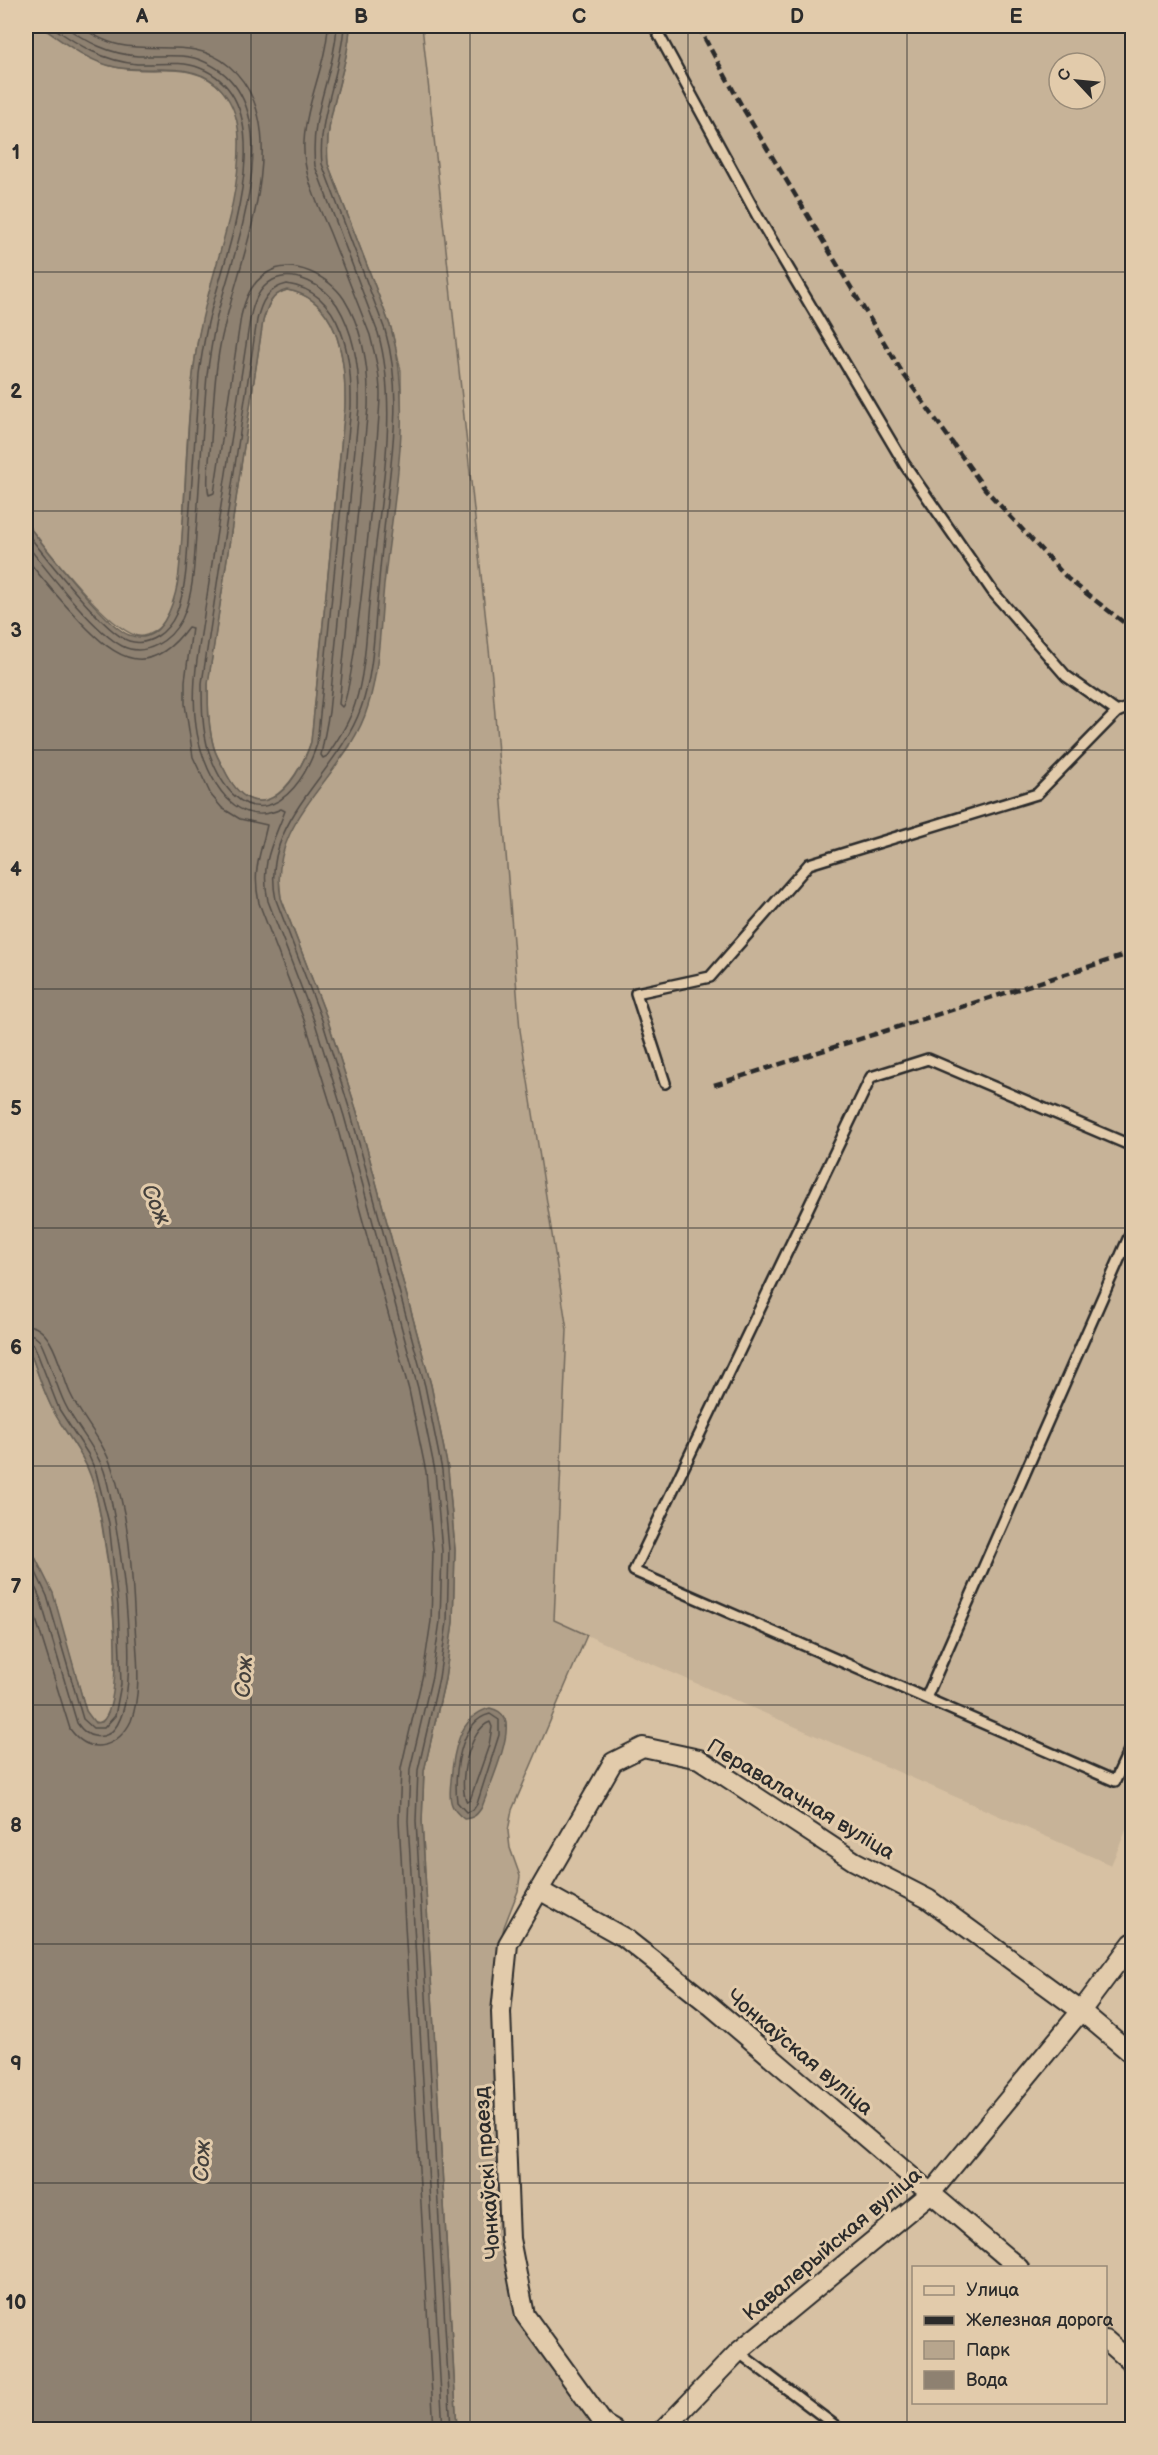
<svg xmlns="http://www.w3.org/2000/svg" width="1158" height="2455" font-family="'Balsamiq Sans',sans-serif">
  <rect width="100%" height="100%" fill="#d7c1a3"/>
  <filter id="ink" filterUnits="userSpaceOnUse"><feTurbulence type="fractalNoise" baseFrequency=".0167" numOctaves="2"/><feDisplacementMap in="SourceGraphic" scale="12" xChannelSelector="R" yChannelSelector="G"/><feConvolveMatrix kernelMatrix="1 2 1 2 8 2 1 2 1" color-interpolation-filters="sRGB"/></filter>
  <g filter="url(#ink)">
    <path fill="#c7b398" fill-rule="evenodd" d="M 422,26 L 1132,26 L 1132,1817 L 1111,1865 L 554,1621 L 567,1330 L 520,1030 L 492,677 ZM 1059,63 L 1095,63 L 1095,99 L 1059,99 Z"/>
    <g fill="#b7a58d" stroke="#71685c" stroke-width="1.5">
      <path d="M 26,26 C 30,26 36,24 40,26 C 46,27 54,35 60,39 C 77,51 94,62 115,67 C 153,76 193,58 223,91 C 269,142 207,284 197,345 C 187,409 186,476 182,541 C 180,569 179,629 143,636 C 116,641 44,545 26,523 Z"/>
      <path d="M 350,26 L 422,26 L 492,677 L 520,1030 L 567,1330 L 554,1620 L 587,1635 L 512,1810 L 508,1831 L 510,1848 L 520,1876 L 518,1891 L 504,1927 L 498,1955 L 497,1997 L 513,2194 L 527,2306 L 603,2429 L 457,2429 L 422,1821 L 424,1771 L 445,1679 L 453,1622 L 455,1550 L 448,1469 L 431,1385 L 357,1112 L 327,1018 L 281,898 L 278,868 L 287,837 L 303,809 L 350,746 L 373,683 L 401,417 L 401,371 L 391,328 L 328,164 C 323,115 348,73 350,26 Z"/>
      <path d="M 287,290 C 340,299 346,363 345,407 L 311,742 C 295,788 255,834 224,769 C 220,762 216,755 214,748 C 208,727 208,705 208,683 L 263,321 C 267,307 271,294 287,290 Z"/>
      <path d="M 26,1342 C 36,1365 42,1391 55,1413 C 66,1435 83,1453 91,1476 C 104,1514 127,1682 109,1714 C 106,1719 103,1721 99,1723 L 92,1721 L 86,1711 L 52,1593 L 26,1539 Z"/>
    </g>
    <g fill="#8e8171" stroke="#665f55" stroke-width="1.5" fill-rule="evenodd">
      <path d="M 40,26 L 350,26 C 348,73 323,115 328,164 L 391,328 C 414,410 393,501 384,585 C 380,624 380,668 368,706 C 348,776 266,819 281,898 L 327,1018 L 357,1112 L 431,1385 L 448,1469 L 455,1550 L 453,1622 L 445,1679 L 424,1771 L 422,1821 L 457,2429 L 26,2429 L 26,1539 L 53,1593 L 86,1711 L 95,1723 L 102,1722 C 131,1695 105,1516 91,1477 C 83,1453 67,1435 55,1414 C 42,1391 36,1365 26,1342 L 26,523 C 44,546 105,626 129,635 C 162,647 174,603 178,581 C 187,503 185,423 197,345 C 208,275 241,210 239,137 C 238,116 231,98 216,84 C 188,60 149,74 115,67 C 87,61 63,42 40,26 ZM 287,290 C 340,299 346,363 345,407 L 311,742 C 296,788 255,834 224,769 C 220,762 216,755 214,748 C 208,727 208,705 208,684 L 263,321 C 267,307 271,294 287,290 Z"/>
      <path d="M 490,1708 C 497,1710 502,1712 505,1719 C 512,1737 489,1787 482,1807 C 477,1815 474,1818 464,1819 C 459,1815 454,1811 452,1805 C 449,1798 450,1789 451,1781 C 453,1753 459,1716 490,1708 Z"/>
    </g>
    <g fill="none" stroke-linecap="round" stroke-linejoin="round">
      <g stroke="#534d47" stroke-width="1.5">
        <path d="M 79,26 C 92,34 105,42 120,45 C 158,53 196,38 229,66 C 302,128 234,269 220,346 C 214,378 213,410 211,441 C 210,458 205,480 209,495 L 214,493 L 241,316 C 245,299 251,283 267,273 C 292,257 330,277 344,299 C 364,331 369,371 368,407 L 339,704 L 342,707 C 354,696 380,428 380,394 C 380,374 375,355 370,335 C 357,301 343,267 330,233 C 318,205 302,173 304,142 C 306,102 326,65 328,26"/>
        <path d="M 337,26 C 334,76 309,113 315,166 L 378,333 C 400,411 379,506 371,586 C 366,624 367,667 355,704 C 349,723 338,739 327,756 L 323,758 L 321,755 L 329,712 L 359,408 C 360,373 356,336 337,305 C 325,286 294,269 273,280 C 258,288 253,304 250,319 L 197,660 C 194,682 193,704 196,726 C 201,766 230,833 281,809 L 285,811 C 272,845 260,863 268,901 L 315,1023 L 344,1116 L 418,1388 L 435,1471 L 442,1551 L 440,1621 L 432,1676 L 410,1769 L 408,1821 L 443,2430"/>
        <path d="M 344,26 C 341,74 317,116 322,164 L 385,330 C 400,383 395,429 389,483 C 385,519 381,555 378,591 C 374,629 374,672 361,708 C 337,776 259,821 276,900 L 322,1020 L 351,1114 L 425,1386 L 442,1470 L 449,1550 L 447,1622 L 439,1678 L 418,1770 L 416,1821 L 451,2430"/>
        <path d="M 287,284 C 344,292 352,360 351,407 L 317,744 C 293,817 237,834 209,752 C 202,730 202,706 202,683 L 257,320 C 261,302 268,288 287,284 Z"/>
        <path d="M 26,532 C 44,555 104,633 129,641 C 149,647 168,632 176,614 C 188,585 187,551 189,520 C 193,471 196,423 199,374 C 202,353 205,332 211,311 C 227,249 285,101 200,68 C 180,60 158,65 137,64 C 103,61 78,45 51,26"/>
        <path d="M 26,544 C 47,570 94,632 122,646 C 146,658 171,640 182,619 C 196,589 194,552 197,520 C 200,472 203,423 207,375 C 210,354 213,333 218,312 C 236,245 293,101 205,62 C 184,52 161,57 138,56 C 109,54 87,42 64,26"/>
        <path d="M 26,558 C 43,580 61,601 80,621 C 117,660 149,680 188,627 L 192,628 L 185,681 L 185,704 L 193,757 L 211,795 L 222,808 L 240,819 L 267,825 C 260,857 252,869 259,903 L 306,1025 L 335,1119 L 409,1390 L 426,1472 L 433,1551 L 431,1621 L 423,1674 L 401,1768 L 399,1821 L 434,2430"/>
        <path d="M 26,1325 C 54,1326 60,1371 70,1393 C 82,1419 103,1440 112,1468 C 130,1518 132,1573 135,1626 C 137,1657 142,1692 131,1721 C 126,1732 116,1742 105,1745 C 90,1749 78,1740 70,1729 L 26,1587"/>
        <path d="M 26,1334 L 33,1335 L 40,1341 C 50,1361 55,1383 65,1404 C 76,1427 95,1446 104,1471 C 115,1504 159,1749 94,1736 C 86,1735 81,1729 77,1723 L 40,1598 L 26,1566"/>
        <polyline points="26,1341 34,1345 59,1409 88,1454 96,1472 109,1523 118,1606 121,1684 115,1716 104,1728 93,1728 83,1719 47,1596 26,1551"/>
        <path d="M 490,1714 L 499,1720 L 499,1735 L 477,1804 L 473,1810 L 466,1812 L 457,1802 C 454,1776 459,1721 490,1714 Z"/>
        <path d="M 490,1722 L 492,1727 L 489,1745 L 470,1800 L 467,1802 C 457,1785 469,1729 490,1722 Z"/>
      </g>
      <g stroke="#2b2b2b" stroke-width="14">
        <g id="service">
          <polyline points="654,26 758,217 905,465 993,592 1066,676 1117,712 1132,706"/>
          <polyline points="665,1083 636,993 710,977 809,864 1037,794 1117,712"/>
          <polyline points="1132,1146 928,1059 871,1077 634,1571 1115,1781 1132,1744"/>
          <polyline points="926,1698 1132,1230"/>
          <polyline points="738,2352 841,2430"/>
        </g>
      </g>
      <g stroke="#2b2b2b" stroke-width="22">
        <g id="minor">
          <polyline points="539,1890 625,1938 711,2006 1019,2268"/>
          <polyline points="1106,2340 1132,2363"/>
          <polyline points="614,2430 604,2424 525,2315 510,2239 501,2012 508,1944 613,1762 643,1747 699,1759 854,1861 928,1899 1081,2011 1132,2054"/>
          <polyline points="663,2430 738,2352 931,2193 1081,2011 1132,1943"/>
        </g>
      </g>
      <use href="#service" stroke="#e2cbab" stroke-width="9"/>
      <use href="#minor" stroke="#e2cbab" stroke-width="18"/>
      <g stroke="#2b2b2b" stroke-width="4.5" stroke-dasharray="9 4.5" stroke-linecap="butt">
        <polyline points="698,26 744,110 902,372 985,489 1068,579 1132,629"/>
        <polyline points="714,1085 1132,953"/>
      </g>
    </g>
  </g>
  <path fill="none" stroke="#2b2b2b" stroke-width="1.5" stroke-opacity="0.55" d="M 251,26 L 251,2430M 470,26 L 470,2430M 688,26 L 688,2430M 907,26 L 907,2430M 26,272 L 1132,272M 26,511 L 1132,511M 26,750 L 1132,750M 26,989 L 1132,989M 26,1228 L 1132,1228M 26,1466 L 1132,1466M 26,1705 L 1132,1705M 26,1944 L 1132,1944M 26,2183 L 1132,2183"/>
  <g text-anchor="middle" stroke-width="6" stroke-linejoin="round" paint-order="stroke">
    <g font-size="21" fill="#2b2b2b" stroke="#e2cbab">
      <text transform="translate(801 1799) rotate(31)" y="7">Перавалачная вуліца</text>
      <text transform="translate(800 2052) rotate(40)" y="7">Чонкаўская вуліца</text>
      <text transform="translate(487 2173) rotate(-94)" y="7">Чонкаўскі праезд</text>
      <text transform="translate(832 2244) rotate(-40)" y="7">Кавалерыйская вуліца</text>
    </g>
    <g font-size="22" font-style="italic" fill="#44403c" stroke="#e2cbab">
      <text transform="translate(157 1204) rotate(66)" y="8">Сож</text>
      <text transform="translate(243 1677) rotate(-86)" y="8">Сож</text>
      <text transform="translate(201 2161) rotate(-87)" y="8">Сож</text>
    </g>
  </g>
  <rect width="1158" height="2455" fill="none" stroke="#e2cbab" stroke-width="66"/>
  <rect x="912" y="2266" width="195" height="138" fill="#e2cbab" stroke="#998b78" stroke-width="1.5"/>
  <rect x="924" y="2286" width="30" height="9" fill="#e2cbab" stroke="#998b78" stroke-width="1.5"/>
  <text x="966" y="2296" font-size="18" fill="#2b2b2b">Улица</text>
  <rect x="924" y="2316" width="30" height="9" fill="#2b2b2b" stroke="#998b78" stroke-width="1.5"/>
  <text x="966" y="2326" font-size="18" fill="#2b2b2b">Железная дорога</text>
  <rect x="924" y="2341" width="30" height="18" fill="#b7a58d" stroke="#998b78" stroke-width="1.5"/>
  <text x="966" y="2356" font-size="18" fill="#2b2b2b">Парк</text>
  <rect x="924" y="2371" width="30" height="18" fill="#8e8171" stroke="#998b78" stroke-width="1.5"/>
  <text x="966" y="2386" font-size="18" fill="#2b2b2b">Вода</text>
  <g transform="translate(1077 81) rotate(296)"><circle r="28" fill="#e2cbab" stroke="#998b78" stroke-width="1.5"/>
  <path d="M0-4.5L10 22L0 15L-10 22Z" fill="#2b2b2b"/>
  <text y="-9" font-size="16" font-weight="bold" text-anchor="middle" fill="#2b2b2b">С</text>
  </g>
  <rect x="33" y="33" width="1092" height="2389" fill="none" stroke="#2b2b2b" stroke-width="2"/>
  <g font-size="20" text-anchor="middle" font-weight="bold" fill="#2b2b2b">
    <text x="142" y="23">A</text>
    <text x="361" y="23">B</text>
    <text x="579" y="23">C</text>
    <text x="797" y="23">D</text>
    <text x="1016" y="23">E</text>
    <text x="16" y="159">1</text>
    <text x="16" y="398">2</text>
    <text x="16" y="637">3</text>
    <text x="16" y="876">4</text>
    <text x="16" y="1115">5</text>
    <text x="16" y="1354">6</text>
    <text x="16" y="1593">7</text>
    <text x="16" y="1832">8</text>
    <text x="16" y="2070">9</text>
    <text x="16" y="2309">10</text>
  </g>
</svg>
